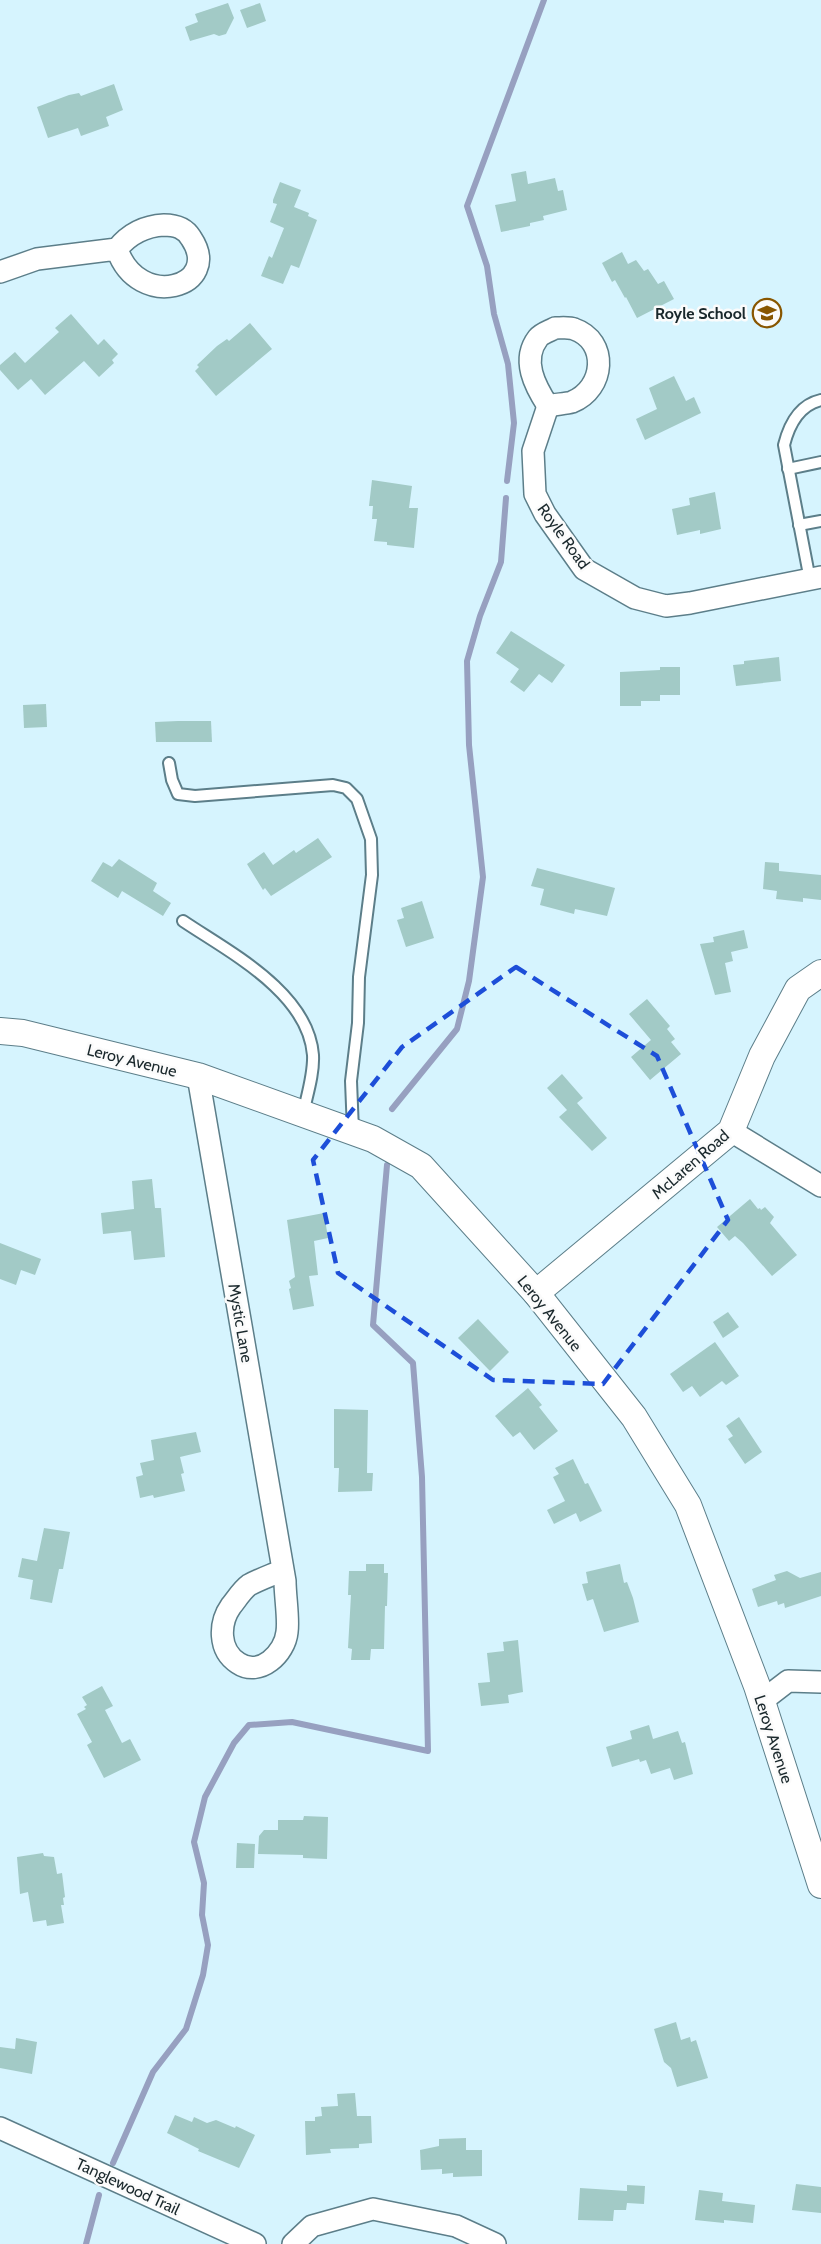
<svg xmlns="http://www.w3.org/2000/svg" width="821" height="2244" font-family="Cabin,sans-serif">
  <rect width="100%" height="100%" fill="#d6f4fe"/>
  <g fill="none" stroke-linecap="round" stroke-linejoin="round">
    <g stroke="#97a0c0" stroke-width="6">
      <polyline points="507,481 514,423 508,364 494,314 487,266 467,206 544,0"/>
      <polyline points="392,1109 457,1029 469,981 483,877 469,745 467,661 480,616 501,562 506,498"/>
      <polyline points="113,2163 153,2072 186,2029 203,1975 208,1945 202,1915 204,1883 194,1842 205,1797 234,1743 249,1725 292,1722 428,1751 422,1477 413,1363 373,1325 387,1165"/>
      <polyline points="86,2244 99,2195"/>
    </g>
  </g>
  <g fill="#a2cac6">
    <polygon points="228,3 234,18 226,34 219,36 214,34 190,41 185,27 198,22 195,14"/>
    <polygon points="260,3 266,21 247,28 240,10"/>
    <polygon points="114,84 123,110 106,117 109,126 81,136 78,128 48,138 37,107 69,95 79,93 81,96"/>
    <polygon points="526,171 528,184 555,178 558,191 563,190 567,210 543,216 544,220 530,223 530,226 501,232 495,205 516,201 511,174"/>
    <polygon points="280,182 301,190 294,207 309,213 308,216 317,220 299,268 291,265 283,284 261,276 269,256 272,258 284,228 270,222 277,204 273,203 273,200"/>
    <polygon points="622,252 628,264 636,260 644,271 648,269 658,284 664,281 674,299 637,318 626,297 625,298 615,280 612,282 602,263"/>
    <polygon points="71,314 98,345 104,339 118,354 112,360 114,363 99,377 84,361 45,395 31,379 18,390 0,370 0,365 15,352 25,363 59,332 55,328"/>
    <polygon points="250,323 272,349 216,396 195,371 199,367 197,365 217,346 227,339 229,341"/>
    <polygon points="674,376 686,401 694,397 701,413 645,440 636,419 657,409 649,388"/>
    <polygon points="372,480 412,486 409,508 418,508 414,548 387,545 387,542 374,541 377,519 372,519 373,506 369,506"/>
    <polygon points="715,492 721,529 700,534 700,530 677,535 672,509 690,505 689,498"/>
    <polygon points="511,631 565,665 552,683 539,674 524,692 510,682 519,669 496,653"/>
    <polygon points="779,657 781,681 736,686 733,665 744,664 744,661"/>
    <polygon points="660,667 680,667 680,695 660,695 660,701 641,701 641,706 620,706 620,672 660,670"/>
    <polygon points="46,704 47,727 24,728 23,705"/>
    <polygon points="178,721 211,721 212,742 156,742 155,722"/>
    <polygon points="318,838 332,857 271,896 265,888 263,890 247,864 264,852 273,865 294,850 296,853"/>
    <polygon points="119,859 157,883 153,891 171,903 163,916 122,891 118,898 91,881 103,862 112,867"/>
    <polygon points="765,862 779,863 779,871 821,875 821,900 803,898 803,902 776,899 777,891 763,889"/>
    <polygon points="537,868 615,888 607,916 575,909 574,914 540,905 544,889 531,886"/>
    <polygon points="422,901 434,938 406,947 397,920 404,918 401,908"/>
    <polygon points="744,930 748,948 731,952 733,961 725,963 731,992 715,995 700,944 714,942 713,937"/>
    <polygon points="647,999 670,1026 667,1029 675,1039 671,1042 681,1054 650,1080 631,1057 651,1040 629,1014"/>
    <polygon points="562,1074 583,1098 577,1103 607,1138 592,1151 559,1117 567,1110 547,1088"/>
    <polygon points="152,1179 155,1208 161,1208 165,1257 134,1260 131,1231 103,1234 101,1213 134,1209 132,1181"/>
    <polygon points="750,1199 758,1209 760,1208 761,1210 765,1207 774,1217 770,1223 797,1255 772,1276 743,1243 735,1236 729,1241 717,1227"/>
    <polygon points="324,1213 328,1238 314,1241 318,1275 309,1276 314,1306 293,1310 289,1289 291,1288 289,1281 295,1277 287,1220"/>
    <polygon points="0,1243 41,1259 35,1275 21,1270 16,1285 0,1279"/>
    <polygon points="728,1312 739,1327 723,1338 713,1322"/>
    <polygon points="478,1319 509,1352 490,1371 458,1338"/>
    <polygon points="715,1342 739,1376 726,1385 722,1381 700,1397 692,1386 683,1392 670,1374"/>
    <polygon points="528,1388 542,1405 539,1407 558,1431 534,1450 520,1432 513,1437 495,1416"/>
    <polygon points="334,1409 368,1410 367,1473 373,1473 372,1491 338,1492 339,1468 334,1468"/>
    <polygon points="739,1417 762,1452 745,1464 728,1439 733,1436 726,1426"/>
    <polygon points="196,1432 201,1452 180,1457 184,1473 181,1474 185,1491 154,1498 153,1495 140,1498 136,1477 143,1475 140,1463 154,1460 151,1440"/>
    <polygon points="573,1459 585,1484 588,1483 602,1511 580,1522 576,1513 554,1524 547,1510 565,1501 553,1477 559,1474 555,1468"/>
    <polygon points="44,1528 70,1532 63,1569 59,1569 52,1603 30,1599 33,1580 18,1577 22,1558 37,1561"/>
    <polygon points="366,1564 384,1564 384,1573 388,1573 387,1606 385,1606 384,1649 371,1649 370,1660 351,1660 352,1649 348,1648 351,1595 348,1595 349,1571 366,1571"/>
    <polygon points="620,1564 624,1583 627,1582 633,1598 639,1622 604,1632 593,1599 587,1601 582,1584 588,1583 586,1572"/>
    <polygon points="787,1571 800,1578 821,1572 821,1596 785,1608 784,1603 778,1605 777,1601 758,1607 752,1589 776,1580 774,1575"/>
    <polygon points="518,1640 523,1692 508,1695 509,1703 481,1706 478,1683 490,1682 487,1653 504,1651 503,1642"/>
    <polygon points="102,1686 113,1706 105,1710 122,1743 130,1739 141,1760 104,1778 87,1745 92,1742 77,1714 86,1709 84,1707 87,1705 82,1697"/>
    <polygon points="649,1725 653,1739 678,1731 682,1743 685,1742 693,1774 674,1780 670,1768 651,1774 646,1760 640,1762 639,1759 612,1767 606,1747 632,1739 630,1731"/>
    <polygon points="304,1816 328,1817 327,1859 303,1858 303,1855 258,1854 259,1836 264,1830 278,1830 278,1820 303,1820"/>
    <polygon points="237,1843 255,1844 254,1868 236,1868"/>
    <polygon points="43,1853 44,1856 54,1857 57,1874 62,1873 65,1897 63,1898 64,1905 61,1905 64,1923 47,1926 46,1920 33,1922 28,1892 20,1894 17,1857"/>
    <polygon points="676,2022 681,2040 690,2037 691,2042 696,2040 708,2078 677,2087 671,2068 664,2062 654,2029"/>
    <polygon points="16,2038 37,2042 32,2074 0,2068 0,2047 15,2049"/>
    <polygon points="355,2093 357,2116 371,2116 372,2143 359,2144 359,2148 330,2149 331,2153 306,2155 305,2121 315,2121 315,2117 322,2116 321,2107 338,2106 337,2094"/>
    <polygon points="175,2115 192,2122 194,2117 207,2123 216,2120 235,2128 236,2126 255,2135 239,2168 198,2151 199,2149 167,2133"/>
    <polygon points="466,2138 466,2150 482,2150 482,2176 453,2177 453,2173 442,2174 442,2169 421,2170 420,2150 439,2146 439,2139"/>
    <polygon points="796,2184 821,2187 821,2213 792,2210"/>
    <polygon points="627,2185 645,2186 644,2204 627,2203 626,2210 614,2210 613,2221 578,2220 580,2188 627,2191"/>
    <polygon points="699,2190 723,2193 722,2201 755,2205 753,2223 724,2220 724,2223 695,2220"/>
  </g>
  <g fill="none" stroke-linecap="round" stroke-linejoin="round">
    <g stroke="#5c7e89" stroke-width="14">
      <g id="service">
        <polyline points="788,469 821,462"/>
        <polyline points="799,525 821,521"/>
        <path d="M 810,580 L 784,445 C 789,425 799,405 821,400"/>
        <polyline points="169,763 172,780 178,794 195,796 333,785 346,788 357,799 371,839 372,875 359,977 358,1023 351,1081 353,1131"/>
        <path d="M 183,921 C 229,952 308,992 313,1055 C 314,1074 307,1095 303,1114"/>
      </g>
    </g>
    <g stroke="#5c7e89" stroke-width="24">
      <g id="minor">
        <path d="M 0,272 L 37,259 L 117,249 C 129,234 144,226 164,225 C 176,225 185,228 191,238 C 224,287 138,312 117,249"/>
        <path d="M 555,328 C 561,328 569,327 574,329 C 609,341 605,389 572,402 C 565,404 556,404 548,406 C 535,386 521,360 538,338 C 542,333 550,331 555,328 Z"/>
        <polyline points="548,406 533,451 535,494 545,514 584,569 635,598 666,606 690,603 821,577"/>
        <path d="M 198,1076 L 285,1581 C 285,1596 289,1619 287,1632 C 285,1653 260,1678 238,1663 C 218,1650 219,1623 231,1606 C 236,1600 242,1590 249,1585 C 260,1579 272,1575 283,1570"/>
        <polyline points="731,1131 821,1186"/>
        <polyline points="762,1701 788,1681 821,1682"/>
        <polyline points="0,2128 255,2244"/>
        <polyline points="293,2244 312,2226 373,2209 456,2226 495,2244"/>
      </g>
    </g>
    <g stroke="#5c7e89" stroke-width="28">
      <g id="tertiary">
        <polyline points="0,1031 23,1033 198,1076 373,1139 421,1166 536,1293 634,1417 688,1505 757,1686 821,1885"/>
        <polyline points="536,1293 731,1131 762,1056 798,989 821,973"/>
      </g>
    </g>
    <use href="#service" stroke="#fff" stroke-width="10"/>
    <use href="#minor" stroke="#fff" stroke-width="21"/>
    <use href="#tertiary" stroke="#fff" stroke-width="26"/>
  </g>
  <path fill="none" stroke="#1d4ed8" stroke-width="4.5" stroke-dasharray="12 8" stroke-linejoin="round" d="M 516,967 L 657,1056 L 728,1220 L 603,1384 L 493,1380 L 338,1273 L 313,1160 L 402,1047 Z"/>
  <defs>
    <g id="school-ring" transform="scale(1.5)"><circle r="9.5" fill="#fbfbfb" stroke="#885600" stroke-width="1.5"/><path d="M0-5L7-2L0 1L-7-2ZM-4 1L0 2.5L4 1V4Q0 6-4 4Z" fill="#885600"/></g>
  </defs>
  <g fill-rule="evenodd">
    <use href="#school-ring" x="767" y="313"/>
  </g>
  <g text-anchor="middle" stroke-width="5" stroke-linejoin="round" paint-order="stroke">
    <g font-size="16" font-weight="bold" fill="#1a282c" stroke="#fbfbfb" text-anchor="end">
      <text x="746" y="319">Royle School</text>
    </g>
    <g font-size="16" fill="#1a282c" stroke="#fbfbfb">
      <text transform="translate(564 536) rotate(54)" y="6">Royle Road</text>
      <text transform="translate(132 1060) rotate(14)" y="6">Leroy Avenue</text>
      <text transform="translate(690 1164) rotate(-41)" y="6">McLaren Road</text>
      <text transform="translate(550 1313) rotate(51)" y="6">Leroy Avenue</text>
      <text transform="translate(241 1323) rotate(80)" y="6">Mystic Lane</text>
      <text transform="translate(774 1739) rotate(72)" y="6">Leroy Avenue</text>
      <text transform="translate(128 2186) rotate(25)" y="6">Tanglewood Trail</text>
    </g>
  </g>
</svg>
